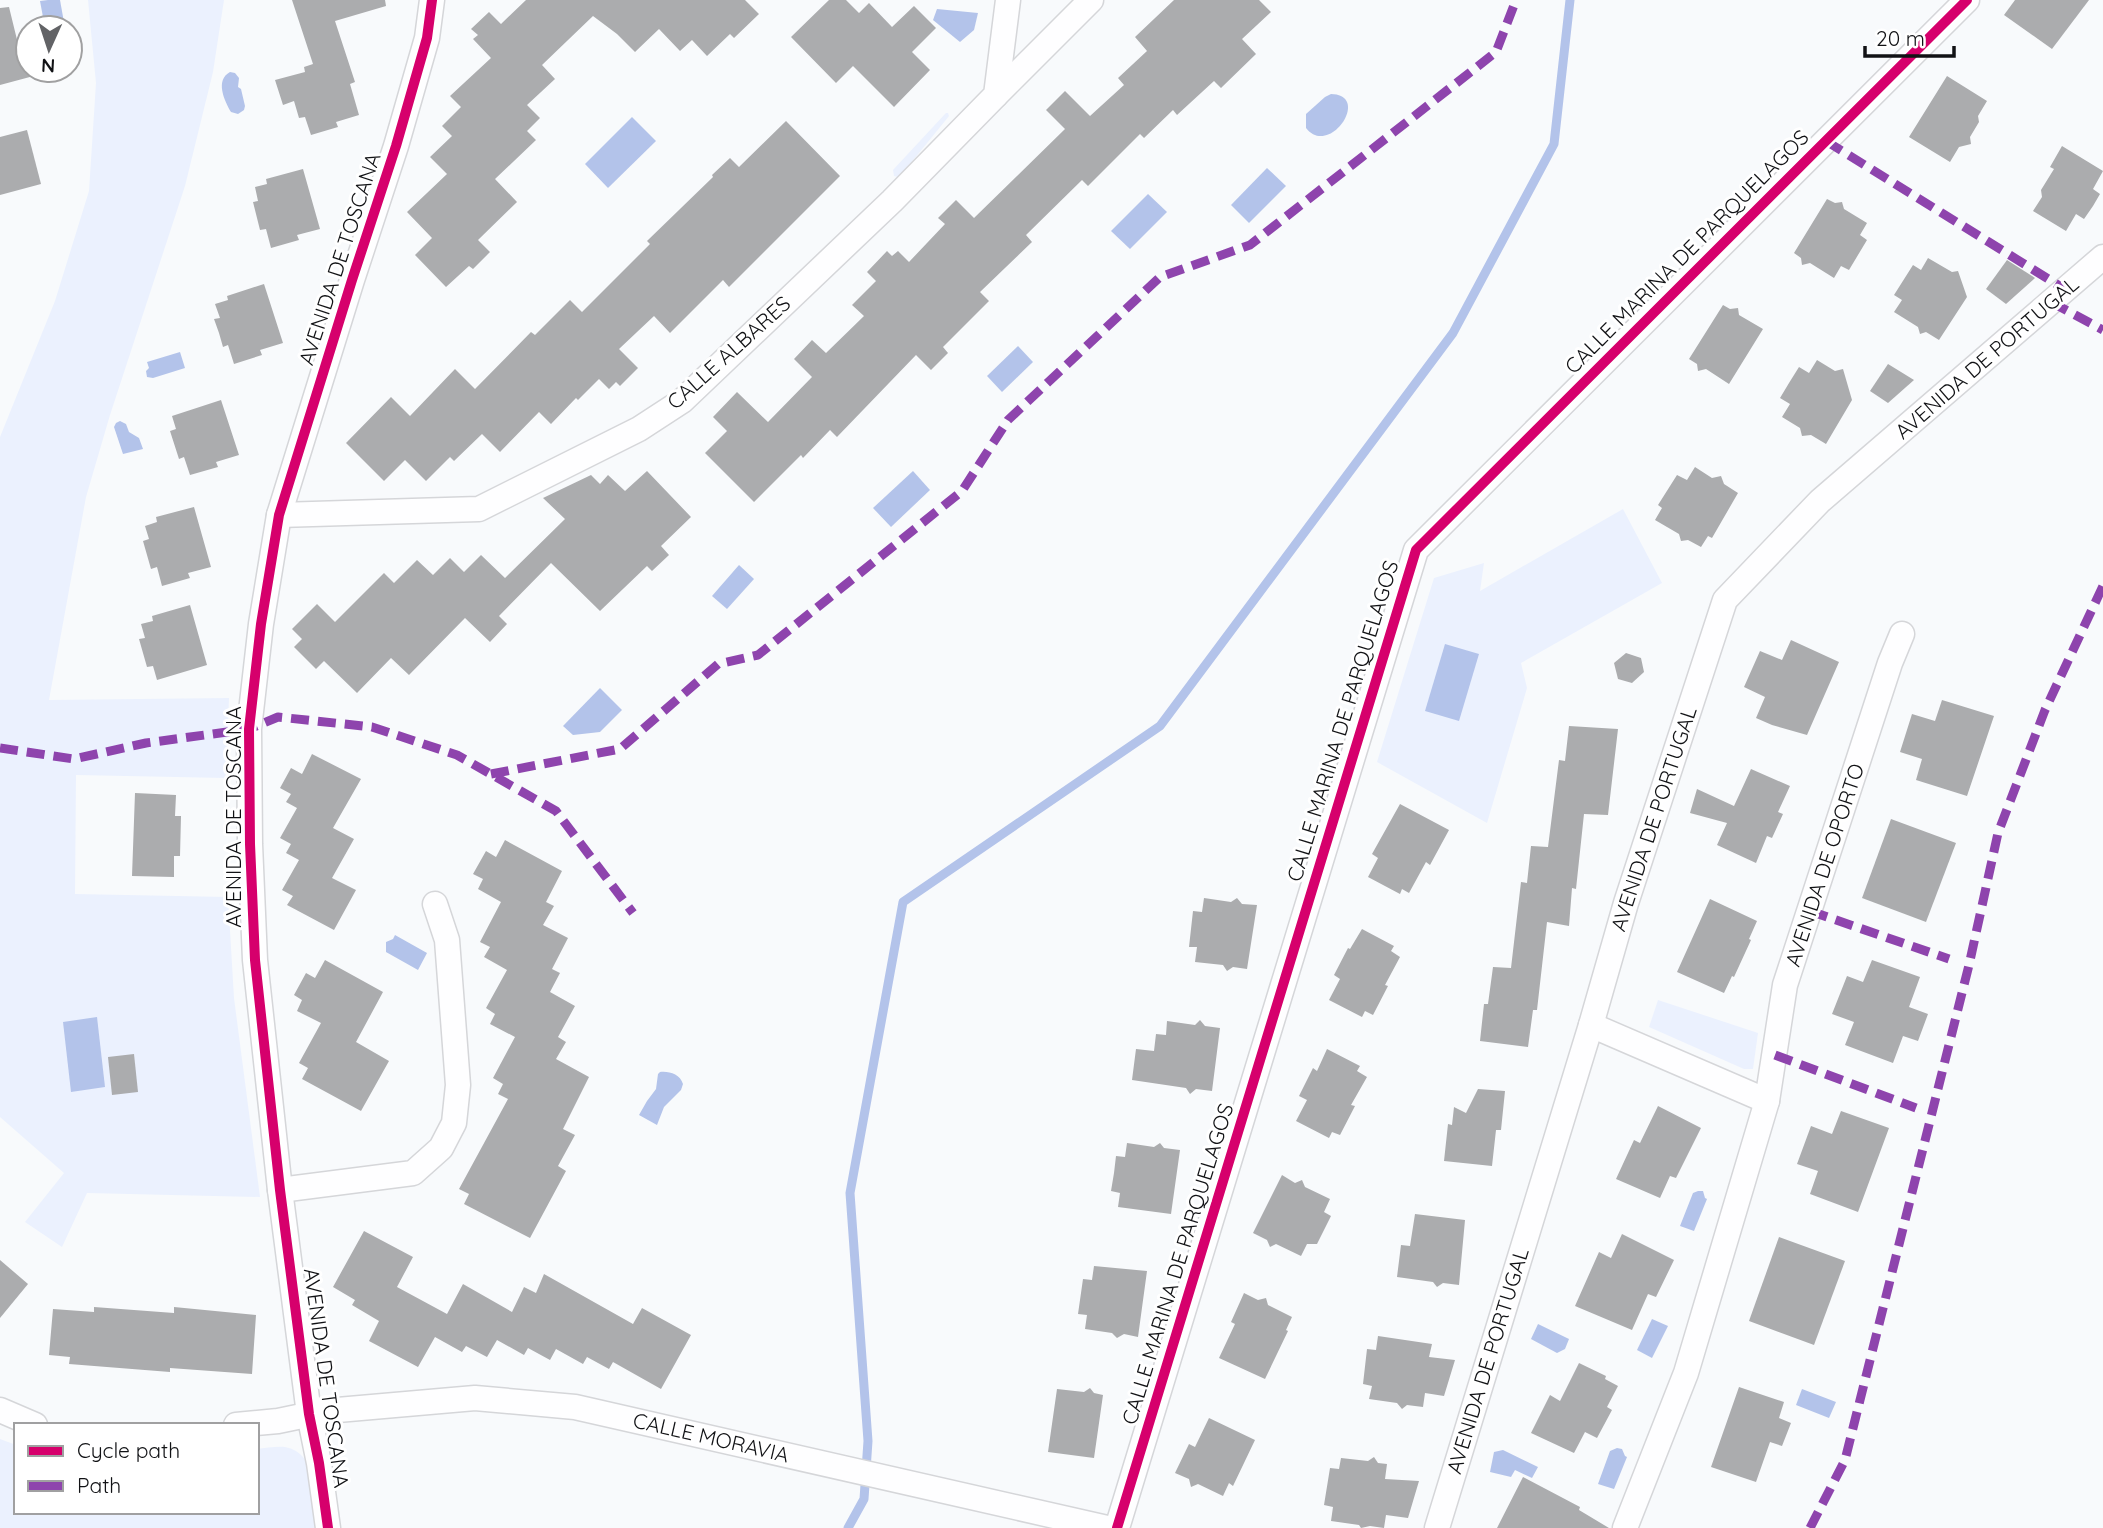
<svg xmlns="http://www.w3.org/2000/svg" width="2103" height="1528" font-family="Quicksand,sans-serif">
  <rect width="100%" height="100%" fill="#f8fafc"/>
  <g fill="#ebf1fe">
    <polygon points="88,0 224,0 213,72 185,186 110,415 86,497 49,700 229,698 226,778 76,775 75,894 228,897 234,998 260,1197 87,1193 62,1247 25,1222 64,1173 0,1117 0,437 55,301 89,191 96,83"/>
    <polygon points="946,113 948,113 949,116 901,175 898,177 894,176 893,170"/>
    <polygon points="1623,509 1662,583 1521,663 1527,688 1487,823 1377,762 1434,578 1484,563 1480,591"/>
    <polygon points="1658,1000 1758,1033 1753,1069 1744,1069 1649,1027"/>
    <path d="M 0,1439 L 16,1445 L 16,1512 L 257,1512 L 257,1449 C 266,1448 277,1446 285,1447 C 319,1453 316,1502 320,1528 L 0,1528 Z"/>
  </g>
  <g fill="#b3c3ea">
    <polygon points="48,0 60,0 65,28 45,28 40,1"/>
    <polygon points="937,9 978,13 974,30 960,42 933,20"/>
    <path d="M 230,72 L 235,73 L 239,78 L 238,87 L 241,89 L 245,106 L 244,110 L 238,114 L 231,112 C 224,100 215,80 230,72 Z"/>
    <path d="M 1331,94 C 1372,95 1329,158 1306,128 L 1306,114 L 1325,97 Z"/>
    <polygon points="632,117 656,141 608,188 585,164"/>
    <polygon points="1267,168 1286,186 1249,223 1231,205"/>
    <polygon points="1148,194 1167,212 1130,249 1111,231"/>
    <polygon points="1018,346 1033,362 1002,392 987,376"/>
    <polygon points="180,352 185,368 153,378 147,377 146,371 149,368 147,362"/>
    <polygon points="120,421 126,424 129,432 139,438 143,449 123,454 114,427 116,423"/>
    <polygon points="913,471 930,490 891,527 873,508"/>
    <polygon points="739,565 754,579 727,609 712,596"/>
    <polygon points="1445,644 1479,654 1459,721 1425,711"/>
    <polygon points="600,688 622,710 600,732 573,735 563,726"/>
    <polygon points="395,935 427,953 418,970 386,952 386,942 393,939"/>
    <polygon points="97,1017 105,1087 71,1092 63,1022"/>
    <path d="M 660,1072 C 669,1071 680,1074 683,1084 L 681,1090 L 664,1107 L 657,1125 L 639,1115 L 647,1101 L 656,1089 L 658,1074 Z"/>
    <polygon points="1698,1191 1703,1191 1705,1198 1707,1199 1694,1231 1680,1226 1693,1193"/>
    <polygon points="1652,1319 1668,1326 1652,1358 1637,1350"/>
    <polygon points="1538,1324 1569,1339 1565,1349 1557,1353 1531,1339"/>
    <polygon points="1802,1389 1836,1402 1829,1418 1796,1405"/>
    <polygon points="1617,1448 1622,1449 1625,1456 1627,1457 1614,1489 1598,1484 1610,1451"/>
    <polygon points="1503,1450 1538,1467 1532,1478 1515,1470 1511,1477 1490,1472 1494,1452"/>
  </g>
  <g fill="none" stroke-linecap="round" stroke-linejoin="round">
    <polyline stroke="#b3c3ea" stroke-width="9" points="848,1528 864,1499 868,1441 850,1193 903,902 1160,726 1453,333 1554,144 1570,0"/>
  </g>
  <g fill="#abacae">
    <polygon points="292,0 385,0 386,6 335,21 355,82 350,84 359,115 336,122 338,127 311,135 305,117 299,118 294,101 283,105 275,80 305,72 304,67 313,64"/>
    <polygon points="526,0 745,0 759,14 734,38 730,34 707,56 692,40 680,51 659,29 635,52 617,34 593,16 542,65 555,79 527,105 540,118 527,131 536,140 495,179 517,202 478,240 490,252 473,269 469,266 446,287 415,255 432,238 407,212 447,174 430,157 452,136 442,126 461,107 450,96 491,58 473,39 478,35 471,29 489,12 501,24"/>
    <polygon points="829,0 846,0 859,13 869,3 892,27 914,6 936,28 912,52 930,70 894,107 853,66 836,83 791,37"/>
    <polygon points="1174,0 1259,0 1271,12 1242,39 1256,54 1221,88 1214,81 1177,115 1173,110 1144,138 1140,134 1088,186 1082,180 1026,235 1032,242 980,292 989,301 943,347 948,353 931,370 916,355 837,437 830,430 803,458 801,455 754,502 705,453 727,431 713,417 737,392 768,422 812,377 794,359 812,340 826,353 864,316 852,305 876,281 867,272 887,251 892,256 898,251 909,262 945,224 938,218 956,200 974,218 1065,129 1046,110 1065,91 1090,116 1124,85 1118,78 1147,51 1135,37"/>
    <polygon points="2015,0 2089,0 2052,49 2004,15"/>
    <polygon points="9,7 21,56 28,55 28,70 56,70 0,85 0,8"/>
    <polygon points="1947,76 1987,101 1978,116 1979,122 1970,137 1971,144 1959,147 1950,162 1909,137"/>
    <polygon points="786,121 840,176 729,287 723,280 670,333 654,316 619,349 638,368 620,386 616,382 609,389 599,379 578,400 576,398 551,424 539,412 500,452 482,434 454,461 450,457 426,481 405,460 384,481 346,443 391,397 410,416 455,369 475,389 531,332 535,335 570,300 582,312 650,244 647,241 713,177 712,175 730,158 739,167"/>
    <polygon points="27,130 41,184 0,195 0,137"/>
    <polygon points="2062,146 2103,171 2093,189 2100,194 2093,206 2084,219 2076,214 2066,231 2033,211 2042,197 2041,190 2054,169 2050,167"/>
    <polygon points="303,169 320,229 297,235 299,240 271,248 266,229 260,230 253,202 258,201 255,187 267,184 266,179"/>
    <polygon points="1827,199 1835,203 1842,202 1844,209 1867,223 1860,235 1867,240 1849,270 1841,266 1834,278 1810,263 1802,265 1801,258 1794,253"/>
    <polygon points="1928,258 1952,272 1958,271 1967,297 1939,340 1926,332 1920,334 1918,327 1894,312 1902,300 1894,295 1913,265 1921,270"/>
    <polygon points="2007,260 2035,278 2006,304 1986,289"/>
    <polygon points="264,284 283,343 260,350 262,355 234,364 228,345 223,347 219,333 214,319 220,318 215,304 228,300 227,296"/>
    <polygon points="1723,305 1730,309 1738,308 1739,315 1763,329 1729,384 1706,369 1698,371 1697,364 1689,359"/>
    <polygon points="1817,360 1835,371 1843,369 1852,400 1826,444 1811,435 1802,436 1800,428 1782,417 1790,404 1780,398 1789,383 1799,367 1809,373"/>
    <polygon points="1888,364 1914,380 1888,403 1870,391"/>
    <polygon points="221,400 239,455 216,462 218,467 190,475 184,457 179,459 170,431 176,429 172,416"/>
    <polygon points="1695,467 1712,478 1721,476 1724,484 1738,493 1712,538 1708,536 1701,547 1688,540 1681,541 1679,534 1655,520 1662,508 1658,505 1677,475 1687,480"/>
    <polygon points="647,471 691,517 661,546 669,555 652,571 647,566 600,611 551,563 499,616 507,624 490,642 465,618 409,675 391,658 357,693 324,661 316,669 294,647 302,639 292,629 317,604 335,622 384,573 394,583 417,560 433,575 450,558 464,572 481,555 505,578 565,519 543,498 591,475 600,484 608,475 625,491"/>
    <polygon points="194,507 211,567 188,573 190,578 162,586 157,567 151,569 143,541 149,539 145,526 157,522 156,517"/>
    <polygon points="190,605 207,665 157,680 153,666 147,667 139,639 145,638 141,624 153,621 152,616"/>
    <polygon points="1791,640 1839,662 1807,735 1772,725 1756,718 1765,697 1744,687 1760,651 1782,660"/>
    <polygon points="1626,653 1641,658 1644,672 1632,683 1618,679 1614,663"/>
    <polygon points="1942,700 1994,716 1967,796 1916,780 1922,759 1900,752 1912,714 1935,721"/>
    <polygon points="1569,726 1618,729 1608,815 1584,814 1576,889 1572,888 1569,926 1547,922 1537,1010 1533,1010 1528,1047 1480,1041 1484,1004 1488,1004 1493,967 1511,968 1521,882 1527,883 1531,846 1548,847 1559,760 1565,761"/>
    <polygon points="312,754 361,779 333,828 354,839 332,878 356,890 334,930 287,905 293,896 282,890 299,860 286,853 291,844 280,838 297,808 286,802 291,794 280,788 291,768 302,774"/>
    <polygon points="1751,769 1790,786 1778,812 1783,814 1772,838 1767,836 1756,863 1717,845 1727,823 1690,813 1697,789 1734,806"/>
    <polygon points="135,793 176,795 175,816 181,816 180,856 174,856 174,877 132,876"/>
    <polygon points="1400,804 1449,830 1430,865 1426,862 1409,893 1402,889 1400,894 1368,877 1378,858 1372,854"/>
    <polygon points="1891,819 1956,843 1926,922 1862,898"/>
    <polygon points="505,840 562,871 546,902 554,906 543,925 568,938 552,969 560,973 550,992 575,1006 558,1037 566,1042 556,1059 589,1077 563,1129 575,1135 558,1166 566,1171 530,1238 464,1204 469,1194 459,1189 508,1099 498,1094 503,1084 493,1078 515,1037 490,1024 495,1014 486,1008 507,970 484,957 490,947 480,942 501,902 478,889 483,879 473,874 486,851 496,857"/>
    <polygon points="1204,898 1231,902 1237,898 1242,904 1257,905 1247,969 1233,967 1227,971 1223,965 1195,962 1197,947 1189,947 1193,911 1202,912"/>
    <polygon points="1710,899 1757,921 1749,939 1751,940 1734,977 1732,976 1724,993 1677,972"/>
    <polygon points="1362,929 1394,946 1391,951 1400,957 1385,985 1388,986 1373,1015 1365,1011 1362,1017 1329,1000 1340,979 1334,975 1348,948 1350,949"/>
    <polygon points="325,960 383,992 356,1042 389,1061 361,1111 302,1079 308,1068 299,1063 321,1023 297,1011 302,1000 294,995 306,973 315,978"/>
    <polygon points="1872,960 1920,977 1909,1007 1928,1014 1918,1041 1903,1036 1893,1063 1845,1045 1854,1022 1832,1014 1847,976 1863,982"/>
    <polygon points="1200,1020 1205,1026 1220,1028 1212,1091 1196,1089 1190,1094 1186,1088 1132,1080 1136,1049 1154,1051 1156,1034 1166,1035 1167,1021 1195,1025"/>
    <polygon points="1327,1049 1360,1066 1357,1071 1367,1077 1351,1105 1355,1106 1340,1135 1332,1132 1329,1138 1296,1121 1307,1100 1299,1096 1313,1068 1317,1071"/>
    <polygon points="134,1054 138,1092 112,1095 108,1057"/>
    <polygon points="1478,1089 1505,1091 1501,1130 1496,1130 1492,1166 1444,1161 1448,1124 1452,1125 1454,1107 1466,1113"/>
    <polygon points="1658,1106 1701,1128 1676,1178 1670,1176 1660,1198 1616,1179 1634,1140 1640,1143"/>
    <polygon points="1841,1111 1889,1128 1858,1212 1810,1194 1818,1171 1797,1164 1811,1126 1832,1134"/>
    <polygon points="1127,1143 1154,1147 1160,1143 1164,1148 1180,1150 1171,1214 1118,1207 1120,1193 1111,1191 1114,1173 1116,1156 1125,1157"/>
    <polygon points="1282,1175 1295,1183 1302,1180 1305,1187 1330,1199 1324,1212 1331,1216 1317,1244 1307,1244 1301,1256 1276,1244 1270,1247 1267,1240 1253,1233"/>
    <polygon points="1415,1214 1465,1220 1459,1285 1443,1283 1437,1287 1433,1282 1397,1277 1401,1245 1410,1246"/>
    <polygon points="364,1231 413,1257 397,1287 447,1314 463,1284 512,1312 524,1287 536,1293 544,1274 633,1324 642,1308 691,1335 661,1389 613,1362 609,1369 587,1357 583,1364 556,1349 550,1360 528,1348 524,1355 497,1340 487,1357 466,1346 462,1352 435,1337 418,1367 369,1341 379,1321 352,1305 355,1300 333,1287"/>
    <polygon points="1622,1234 1674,1260 1656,1297 1648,1294 1632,1330 1575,1306 1599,1252 1611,1258"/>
    <polygon points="1779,1237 1845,1261 1814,1345 1749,1321"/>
    <polygon points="0,1260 28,1284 0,1318"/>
    <polygon points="1094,1266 1147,1271 1138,1337 1124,1334 1117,1338 1112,1333 1085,1329 1087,1315 1078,1314 1083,1279 1092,1280"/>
    <polygon points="1244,1293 1258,1300 1266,1298 1268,1305 1292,1317 1286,1330 1288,1331 1265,1379 1219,1358 1235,1324 1231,1322"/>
    <polygon points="94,1307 174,1313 174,1307 256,1315 252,1374 170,1368 170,1372 69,1364 70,1357 49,1355 53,1309 94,1312"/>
    <polygon points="1378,1336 1432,1344 1429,1357 1455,1360 1444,1396 1425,1393 1423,1407 1407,1405 1402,1409 1397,1403 1369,1399 1372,1386 1363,1384 1367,1349 1376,1350"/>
    <polygon points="1579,1363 1606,1376 1605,1379 1618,1386 1607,1407 1612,1410 1597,1438 1585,1432 1574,1453 1531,1433 1550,1395 1560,1401"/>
    <polygon points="1739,1387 1784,1402 1779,1418 1791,1423 1782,1446 1770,1442 1756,1482 1711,1467"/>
    <polygon points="1090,1388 1094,1393 1103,1395 1094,1458 1048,1452 1057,1389 1084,1392"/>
    <polygon points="1209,1418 1255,1440 1233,1486 1229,1483 1223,1496 1198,1484 1191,1487 1189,1479 1175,1473 1189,1444 1195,1447"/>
    <polygon points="1374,1457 1378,1463 1387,1464 1385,1479 1419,1481 1408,1518 1386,1515 1384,1528 1370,1526 1361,1528 1359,1525 1331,1521 1333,1507 1324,1505 1330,1468 1339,1469 1341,1458 1368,1461"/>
    <polygon points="1523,1477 1580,1507 1579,1510 1609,1528 1497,1528"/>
  </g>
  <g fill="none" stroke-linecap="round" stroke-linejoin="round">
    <g stroke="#d5d6d9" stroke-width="27">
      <g id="minor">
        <polyline points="996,95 1091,0"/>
        <polyline points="279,515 479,509 639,429 682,401 892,201 996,95 1008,0"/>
        <polyline points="1591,1025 1767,1101"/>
        <polyline points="280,1190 413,1173 441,1148 454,1123 458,1085 447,940 435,904"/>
        <polyline points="0,1410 35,1425"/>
        <polyline points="236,1425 278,1421 326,1411 475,1398 575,1407 1107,1528"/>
        <polyline points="328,1528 319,1463 309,1414 280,1190 255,960 250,844 249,729 261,624 279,515 352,280 396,146 427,38 432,0"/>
        <polyline points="1117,1528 1416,550 1967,0"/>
        <polyline points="1437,1528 1591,1025 1626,903 1725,600 1820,501 2103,257"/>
        <polyline points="1625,1528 1686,1373 1767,1101 1785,985 1890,663 1902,634"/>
      </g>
    </g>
    <use href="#minor" stroke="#fefeff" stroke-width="24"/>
    <g stroke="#8e44ad" stroke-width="9" stroke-dasharray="18 9" stroke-linecap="butt">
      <polyline points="1826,141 2066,290"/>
      <polyline points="2051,302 2103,330"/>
      <polyline points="0,748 74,759 146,743 249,729 278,717 372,727 457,755 556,811 633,913"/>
      <polyline points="491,774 620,749 718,664 758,655 962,491 1008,420 1160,277 1250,245 1496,52 1516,0"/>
      <polyline points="1810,911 1949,959"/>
      <polyline points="1775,1055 1916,1108"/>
      <polyline points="1810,1528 1845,1460 1969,965 1998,833 2045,710 2103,586"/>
    </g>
    <g stroke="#fff" stroke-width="15">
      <g id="cycleway">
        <polyline points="328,1528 319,1463 309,1414 280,1190 255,960 250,844 249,729 261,624 279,515 352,280 396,146 427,38 432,0"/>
        <polyline points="1117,1528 1416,550 1967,0"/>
      </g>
    </g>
    <use href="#cycleway" stroke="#d6006c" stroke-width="10"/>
  </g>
  <g text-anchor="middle" stroke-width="6" stroke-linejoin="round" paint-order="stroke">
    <g font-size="21" fill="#111215" stroke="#fff">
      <text transform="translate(1687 252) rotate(-45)" y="7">CALLE MARINA DE PARQUELAGOS</text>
      <text transform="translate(340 259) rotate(-72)" y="7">AVENIDA DE TOSCANA</text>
      <text transform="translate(729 353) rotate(-42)" y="7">CALLE ALBARES</text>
      <text transform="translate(1987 358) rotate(-41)" y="7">AVENIDA DE PORTUGAL</text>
      <text transform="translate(1343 721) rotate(-73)" y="7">CALLE MARINA DE PARQUELAGOS</text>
      <text transform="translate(234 817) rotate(-90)" y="7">AVENIDA DE TOSCANA</text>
      <text transform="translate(1654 819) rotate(-72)" y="7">AVENIDA DE PORTUGAL</text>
      <text transform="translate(1825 865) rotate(-72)" y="7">AVENIDA DE OPORTO</text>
      <text transform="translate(1178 1264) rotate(-73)" y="7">CALLE MARINA DE PARQUELAGOS</text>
      <text transform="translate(1488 1361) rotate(-73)" y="7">AVENIDA DE PORTUGAL</text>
      <text transform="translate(326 1378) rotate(82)" y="7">AVENIDA DE TOSCANA</text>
      <text transform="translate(711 1438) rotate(13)" y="7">CALLE MORAVIA</text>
    </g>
  </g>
  <rect x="14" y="1423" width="245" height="91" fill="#ffffff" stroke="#a0a0a1" stroke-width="2"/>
  <rect x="28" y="1446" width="35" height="10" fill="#d6006c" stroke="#a0a0a1" stroke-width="2"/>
  <text x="77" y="1458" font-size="21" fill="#111215">Cycle path</text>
  <rect x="28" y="1481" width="35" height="10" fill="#8e44ad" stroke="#a0a0a1" stroke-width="2"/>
  <text x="77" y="1493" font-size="21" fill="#111215">Path</text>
  <g transform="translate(49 49) rotate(183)"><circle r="33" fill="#ffffff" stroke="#a0a0a1" stroke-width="2"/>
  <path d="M0-5L12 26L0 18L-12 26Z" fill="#626366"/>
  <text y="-10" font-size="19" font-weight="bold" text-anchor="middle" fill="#111215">N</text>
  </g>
  <path d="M1865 46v10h89v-10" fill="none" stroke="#111215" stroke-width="3.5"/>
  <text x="1876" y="46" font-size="21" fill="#111215" stroke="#ffffff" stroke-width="5" paint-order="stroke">20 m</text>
</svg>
